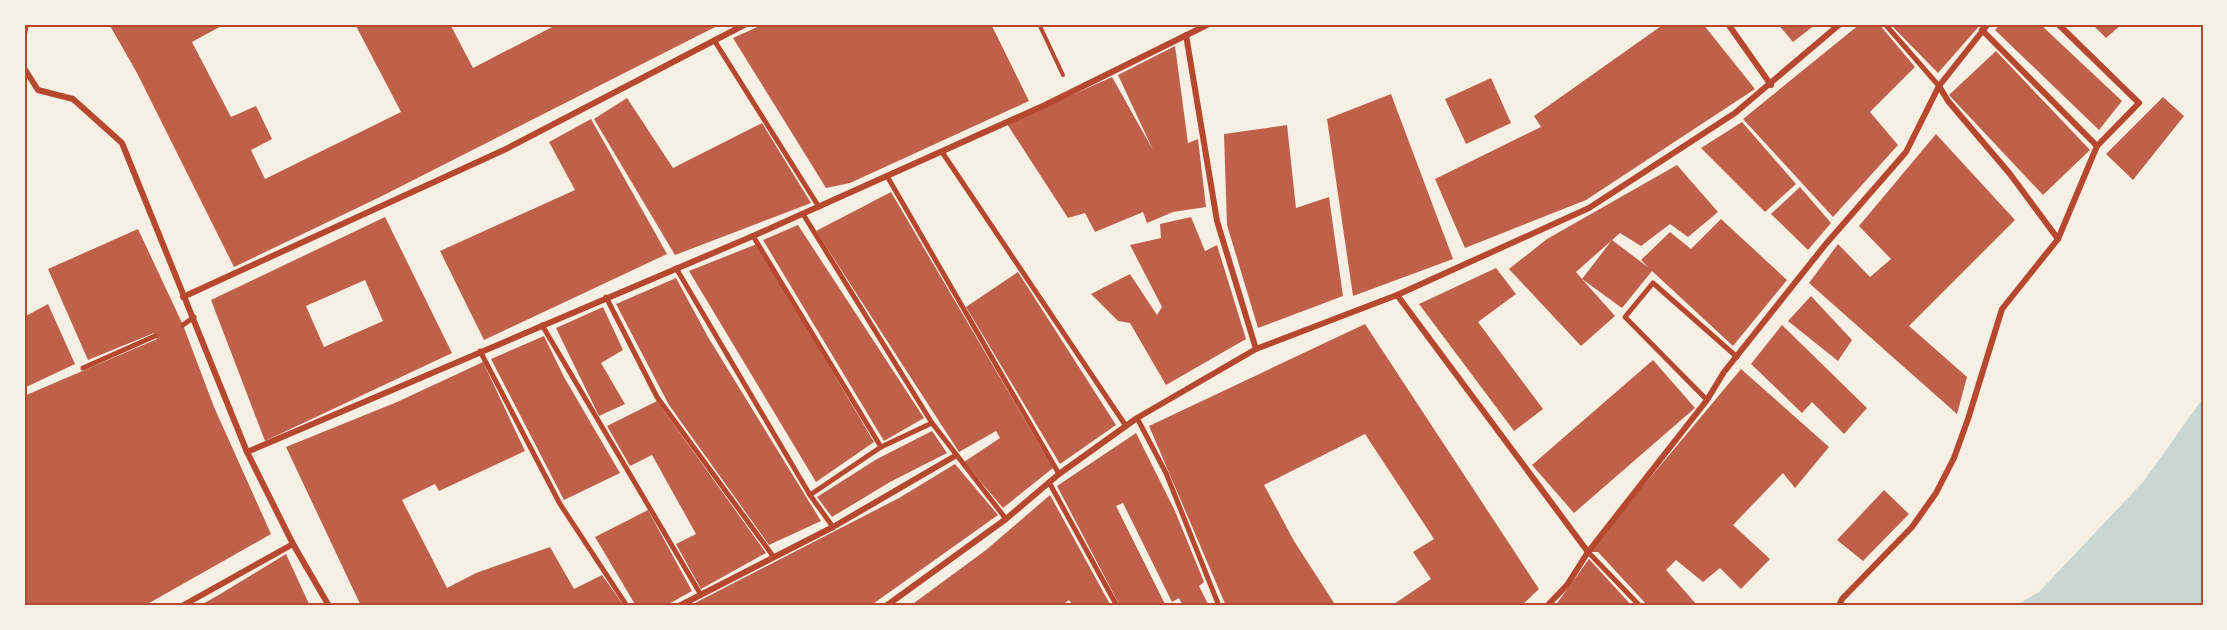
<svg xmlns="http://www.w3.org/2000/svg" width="2227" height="630" font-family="Spectral,serif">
  <rect width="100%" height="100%" fill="#f6efe4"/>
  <polygon fill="#c9d6d2" points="2203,398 2203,605 2015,606 2039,592 2144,481"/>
  <g fill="#bf614a" fill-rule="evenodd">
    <polygon points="109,24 225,24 192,42 231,117 256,106 272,139 251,150 265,179 401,112 355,24 450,24 473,68 558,24 721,24 380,197 234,267 137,73"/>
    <polygon points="764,24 991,24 1029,101 850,183 826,188 733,38"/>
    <polygon points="1664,24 1703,24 1755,89 1586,200 1465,248 1435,179 1541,127 1534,116"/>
    <polygon points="1778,24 1816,24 1793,42"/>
    <polygon points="1860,24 1879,24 1915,67 1870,112 1898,145 1833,217 1743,119"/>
    <polygon points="1890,24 1981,24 1938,73"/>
    <polygon points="2001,24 2040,24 2122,101 2099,130 1995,30"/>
    <polygon points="2092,24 2122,24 2106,38"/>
    <polygon points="1175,46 1188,143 1198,139 1206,207 1173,212 1147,223 1143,212 1095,232 1085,213 1068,218 1007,124 1112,77 1153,150 1118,75"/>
    <polygon points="1996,51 2090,150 2043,195 1949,95"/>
    <polygon points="1491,78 1511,123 1466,144 1445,99"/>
    <polygon points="1391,94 1453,259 1353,296 1327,119"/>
    <polygon points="2163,97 2184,116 2133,180 2106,154"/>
    <polygon points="627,98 673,168 762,123 811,203 675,255 594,119"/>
    <polygon points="591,119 667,254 484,340 440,251 575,190 549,142"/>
    <polygon points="1742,122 1796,184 1765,212 1701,148"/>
    <polygon points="1287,125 1296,208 1329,197 1343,296 1258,328 1227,225 1224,134"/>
    <polygon points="1936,134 2015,220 1909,326 1967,377 1957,414 1809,283 1838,244 1870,277 1891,259 1859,226"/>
    <polygon points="1677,165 1718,212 1688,237 1670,224 1641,246 1620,233 1576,272 1582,279 1612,240 1649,268 1641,260 1670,232 1691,249 1721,219 1787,280 1733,346 1652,271 1622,308 1582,279 1615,316 1581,346 1509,269 1547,239"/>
    <polygon points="1800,187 1831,223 1808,250 1771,214"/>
    <polygon points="891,192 1053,468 1003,508 964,462 1000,438 996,431 959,452 816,231"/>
    <path d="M 385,217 L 452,353 L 265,441 L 211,300 ZM 365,280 L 383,321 L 324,347 L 306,306 Z"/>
    <polygon points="1191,217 1205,251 1217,245 1246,339 1166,385 1130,323 1118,321 1091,294 1130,274 1157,315 1162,307 1130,245 1161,238 1160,224"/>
    <polygon points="798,225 924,418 884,441 763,240"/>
    <polygon points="138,229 183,325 214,407 271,534 144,606 24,606 24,396 157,339 154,333 88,360 48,269"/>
    <polygon points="757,244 874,442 816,482 689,271"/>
    <polygon points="1496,268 1516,294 1478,322 1543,409 1514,431 1419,304"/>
    <polygon points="1018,272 1116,425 1060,464 966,307"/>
    <polygon points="676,278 708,337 821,521 769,545 669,405 616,304"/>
    <polygon points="1811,296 1852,340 1838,361 1788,321"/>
    <polygon points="48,304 75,364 24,388 24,317"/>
    <polygon points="603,307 623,350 601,363 625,404 599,416 556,328"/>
    <polygon points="1365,324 1539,589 1521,606 1391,606 1431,579 1413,552 1434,539 1365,434 1264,485 1294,541 1336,606 1226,606 1149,426"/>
    <polygon points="1782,325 1867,408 1844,434 1812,402 1802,413 1751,364"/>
    <polygon points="544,336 564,377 620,473 564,500 491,359"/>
    <polygon points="1653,360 1695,408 1574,513 1532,465"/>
    <polygon points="483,362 525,451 439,491 435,484 402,500 447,588 476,573 550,547 574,589 602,575 624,606 361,606 286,447 397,402"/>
    <polygon points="1741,369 1829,447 1795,488 1783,473 1733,525 1770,559 1741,589 1720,568 1703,582 1676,560 1666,570 1698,606 1648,606 1598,552 1588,552"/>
    <polygon points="657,401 766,553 701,589 676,544 696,534 652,455 630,466 607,426"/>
    <polygon points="932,431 947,453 890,482 832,517 817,497 877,459"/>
    <polygon points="1136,433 1175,511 1204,582 1199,586 1209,606 1183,606 1179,598 1172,602 1123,503 1116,506 1166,606 1120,606 1057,486"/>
    <polygon points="955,464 998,515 870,606 689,606 899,498"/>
    <polygon points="1884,490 1909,514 1863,561 1837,540"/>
    <polygon points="1050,495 1111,606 1073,606 1069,600 1061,606 910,606 986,550"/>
    <polygon points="648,510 692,591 665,606 636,606 595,537"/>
    <polygon points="286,554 310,606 199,606 217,596"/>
    <polygon points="1589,559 1632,606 1555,606"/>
  </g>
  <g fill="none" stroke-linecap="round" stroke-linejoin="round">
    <polyline stroke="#b5482f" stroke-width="4" points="1039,24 1063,75"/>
    <g stroke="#b5482f" stroke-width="5">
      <polyline points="1885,24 1939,86"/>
      <polyline points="714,40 819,207"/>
      <polyline points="942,152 1126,426"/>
      <polyline points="887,176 1059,474"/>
      <polyline points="803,214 932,423 1006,519"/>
      <polyline points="753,236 881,447"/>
      <polyline points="676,268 810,495 833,527"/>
      <polyline points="606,297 657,397 773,556"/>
      <polyline points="183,325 194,317"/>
      <polyline points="542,325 701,595"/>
      <polyline points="480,351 560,504 627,606"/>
      <polyline points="83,368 155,336"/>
      <polyline points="1707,400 1625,317 1653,283 1737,357"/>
      <polyline points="1137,418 1166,473 1219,606"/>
      <polyline points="1050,484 1117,606"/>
      <polyline points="810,495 881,447 932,423"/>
      <polyline points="1588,552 1640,606"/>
    </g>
    <g stroke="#b5482f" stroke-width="6">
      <polyline points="1728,24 1771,85"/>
      <polyline points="1982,30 2097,146"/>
      <polyline points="24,34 26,24"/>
      <polyline points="1186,35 1217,221 1256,349"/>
      <polyline points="24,68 38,90 73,99 122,143 247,452 293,544 329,606"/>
      <polyline points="1939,86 1948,101 2010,174 2058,239"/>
      <polyline points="1397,295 1588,552"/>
      <polyline points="183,297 506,149 746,24"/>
      <polyline points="247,452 753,236 1045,105 1209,24"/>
      <polyline points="182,606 293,544"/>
      <polyline points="679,606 833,527 955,456"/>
      <polyline points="886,606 1006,519 1059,474 1137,418 1256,349 1397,295 1589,208 1735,113 1840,24"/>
      <polyline points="1547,606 1567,585 1588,552 1707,400 1724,372 1825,245 1906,152 1939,86 1988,24"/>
      <polyline points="1839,606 1842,599 1912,527 1936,493 1954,458 1968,419 2002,309 2058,239 2097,146 2139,103 2058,24"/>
    </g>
  </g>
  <rect width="2227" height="630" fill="none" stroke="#f6efe4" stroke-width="51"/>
  <rect x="26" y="26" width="2176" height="578" fill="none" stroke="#b5482f" stroke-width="2"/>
</svg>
